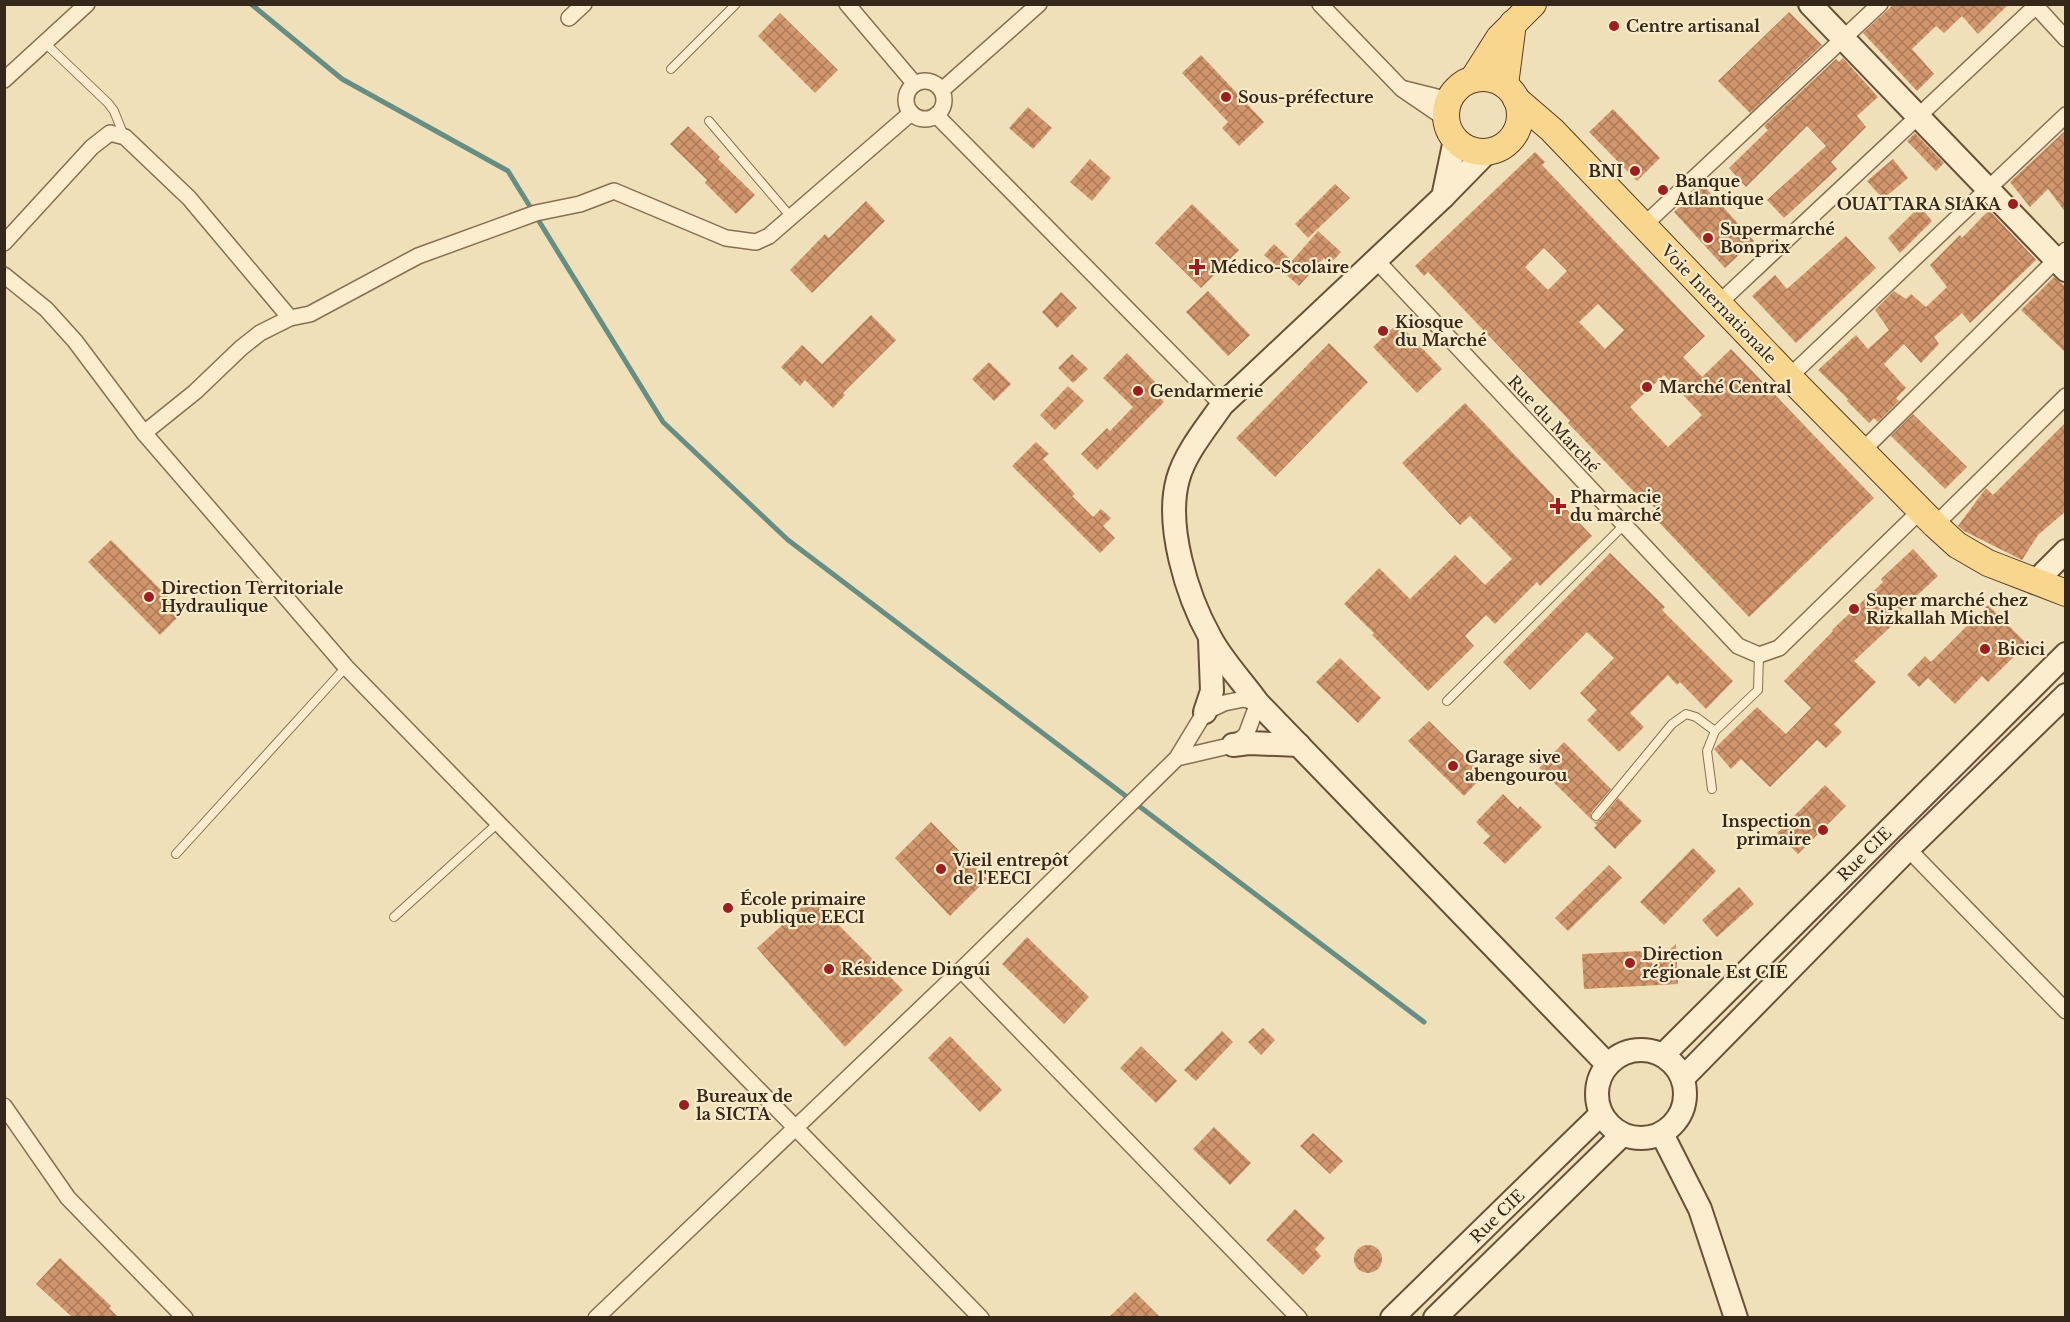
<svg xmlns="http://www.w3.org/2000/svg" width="2070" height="1322" font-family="'Libre Baskerville',serif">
  <defs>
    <pattern id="building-cross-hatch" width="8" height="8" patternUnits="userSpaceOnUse" patternTransform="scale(1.5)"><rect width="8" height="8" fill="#d2966c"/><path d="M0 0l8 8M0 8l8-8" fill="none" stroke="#ab7a58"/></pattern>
  </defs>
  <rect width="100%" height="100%" fill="#f0e0b9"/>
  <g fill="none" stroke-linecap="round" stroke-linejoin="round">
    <polyline stroke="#668e84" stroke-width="5" points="251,4 342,79 508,171 663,422 788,540 1424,1022"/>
  </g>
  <g fill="url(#building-cross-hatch)" fill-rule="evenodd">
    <polygon points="1894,4 2009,4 1978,34 1962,16 1944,33 1936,26 1912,49 1934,74 1917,91 1863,33"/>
    <polygon points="1789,12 1822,45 1750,113 1718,81"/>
    <polygon points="780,13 838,70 815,93 758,36"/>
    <polygon points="1201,55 1264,122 1239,146 1222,128 1228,122 1182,73"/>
    <polygon points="1843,58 1878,97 1857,116 1866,127 1831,162 1837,169 1784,218 1767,200 1826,146 1807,126 1746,187 1729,168 1768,130 1764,126 1836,59 1839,62"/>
    <polygon points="1028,107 1052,128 1033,149 1009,128"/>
    <polygon points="1613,109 1660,158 1637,181 1589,132"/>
    <polygon points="688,126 720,157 718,159 755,195 736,214 705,183 707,180 670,144"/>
    <polygon points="2066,130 2066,213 2048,189 2030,207 2010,182"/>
    <polygon points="1915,133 1944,163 1936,171 1907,141"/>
    <path d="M 1535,152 L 1545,162 L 1542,165 L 1705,336 L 1683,357 L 1702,377 L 1731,349 L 1874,498 L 1749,617 L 1650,513 L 1655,508 L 1639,492 L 1636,494 L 1568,423 L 1570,421 L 1428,272 L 1424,276 L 1415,266 ZM 1544,248 L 1567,271 L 1548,290 L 1525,267 ZM 1598,304 L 1624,330 L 1605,349 L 1579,322 ZM 1664,375 L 1702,415 L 1668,447 L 1630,407 Z"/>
    <polygon points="1090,159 1111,178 1092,201 1070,182"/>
    <polygon points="1893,159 1908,178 1883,199 1867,181"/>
    <polygon points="1335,184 1350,198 1308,238 1295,224"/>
    <polygon points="1703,185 1754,241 1725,268 1674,212"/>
    <polygon points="866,201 885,221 812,293 790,270 825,234 829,238"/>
    <polygon points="1192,204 1239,250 1201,288 1155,243"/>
    <polygon points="1920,206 1932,221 1900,253 1888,238"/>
    <polygon points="1989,210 2036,260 1970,323 1962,313 1934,337 1939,344 1921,363 1904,344 1884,364 1906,388 1896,398 1899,401 1878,422 1874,418 1869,423 1847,401 1848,399 1818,370 1856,335 1868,349 1889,330 1875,310 1894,291 1906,299 1911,294 1926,307 1947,287 1930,265 1960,235 1962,238"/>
    <polygon points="1318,231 1341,252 1330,264 1324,258 1299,286 1264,255 1274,244 1292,261"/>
    <polygon points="1846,236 1876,268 1796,343 1752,296 1775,275 1787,289"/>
    <polygon points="2054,277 2066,287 2066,353 2021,310"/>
    <polygon points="1208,291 1250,335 1228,356 1186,312"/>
    <polygon points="1061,292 1077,308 1057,328 1042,312"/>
    <polygon points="871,315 896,340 843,393 845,395 833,408 805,380 800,386 781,367 802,345 822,364"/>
    <polygon points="1398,323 1442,369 1417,393 1373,347"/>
    <polygon points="1329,343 1368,382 1275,477 1236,438"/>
    <polygon points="1127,353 1157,384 1152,389 1164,402 1097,470 1081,454 1107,428 1110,431 1133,407 1103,378"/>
    <polygon points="1072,354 1088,369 1073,383 1058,368"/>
    <polygon points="989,362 1011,384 994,401 972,379"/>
    <polygon points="1068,386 1084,401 1055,430 1040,415"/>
    <polygon points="1465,403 1592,536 1540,586 1537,582 1495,624 1486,615 1465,636 1474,646 1428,691 1372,635 1374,633 1344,604 1379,568 1410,599 1455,555 1485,585 1512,559 1470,516 1460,525 1402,463"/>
    <polygon points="1913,414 1967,467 1945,489 1891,436"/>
    <polygon points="2066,422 2066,511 2038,535 2022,560 1964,531 1958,526 1986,488 1993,495"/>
    <polygon points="1036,442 1049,454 1043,459 1075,494 1072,496 1093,517 1101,509 1111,518 1103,526 1115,538 1100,553 1012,466"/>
    <polygon points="111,540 183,612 160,635 88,562"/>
    <polygon points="1913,549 1938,576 1896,615 1899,619 1854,661 1876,682 1834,724 1842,732 1826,748 1817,740 1770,787 1741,759 1731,769 1714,749 1757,707 1786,734 1811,708 1784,681 1833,631 1832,630 1883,582 1881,579"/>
    <polygon points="1610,553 1665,607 1662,610 1733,681 1706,709 1680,682 1677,685 1668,675 1630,713 1644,727 1619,752 1587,720 1597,710 1580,693 1614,658 1587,632 1530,690 1503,662"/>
    <polygon points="1988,605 2027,644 1988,682 1982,676 1955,704 1928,678 1919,687 1907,675 1925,656 1931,662"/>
    <polygon points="1340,658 1381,698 1358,723 1316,682"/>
    <polygon points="1429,721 1484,775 1464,796 1408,741"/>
    <polygon points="1564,742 1611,789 1591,813 1592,820 1596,822 1600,820 1618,798 1642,821 1615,849 1594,828 1597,825 1539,768"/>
    <polygon points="1825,785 1846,806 1798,854 1777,833"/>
    <polygon points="1503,794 1518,809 1520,806 1542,827 1505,864 1483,843 1490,836 1476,822"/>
    <polygon points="931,822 987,879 950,916 895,858"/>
    <polygon points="1693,848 1716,871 1664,925 1640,902"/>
    <polygon points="1609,865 1622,878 1568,931 1555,918"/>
    <polygon points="1739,887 1754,904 1717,937 1702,920"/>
    <polygon points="812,898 903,990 845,1047 757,948"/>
    <polygon points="1027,937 1089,997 1064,1024 1002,964"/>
    <polygon points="1676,944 1678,984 1584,989 1582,954 1640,951 1653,964"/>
    <polygon points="1263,1028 1275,1040 1261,1055 1248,1042"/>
    <polygon points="1222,1031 1233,1042 1196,1081 1184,1070"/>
    <polygon points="950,1036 1002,1090 980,1112 928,1058"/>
    <polygon points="1141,1046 1177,1081 1156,1103 1120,1068"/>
    <polygon points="1214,1127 1251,1163 1230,1185 1193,1149"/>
    <polygon points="1313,1133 1343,1161 1330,1174 1300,1146"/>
    <polygon points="1295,1209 1325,1238 1315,1249 1321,1256 1303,1275 1266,1240"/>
    <circle cx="1368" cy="1259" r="14"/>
    <polygon points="60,1258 111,1306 109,1308 118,1317 72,1317 36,1284"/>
    <polygon points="1135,1292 1160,1317 1109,1317"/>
  </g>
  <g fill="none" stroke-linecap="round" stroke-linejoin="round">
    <g stroke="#886f53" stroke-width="10">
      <g id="lane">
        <polyline points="45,43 108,103 114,111 124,136"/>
        <polyline points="671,69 736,4"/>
        <polyline points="709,121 791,217"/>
        <polyline points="1447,701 1624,525"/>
        <polyline points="1712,789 1707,751 1715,731 1758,690 1759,655"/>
        <polyline points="1596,816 1672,724 1686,714 1696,717 1715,731"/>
        <polyline points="176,854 346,667"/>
        <polyline points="394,917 498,823"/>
      </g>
    </g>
    <g stroke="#886f53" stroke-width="18">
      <g id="street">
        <polyline points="847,4 914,83"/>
        <polyline points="1320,4 1402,89 1446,119"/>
        <polyline points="2034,4 2066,39"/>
        <polyline points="569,18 584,4"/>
        <polyline points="4,80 87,4"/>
        <circle cx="925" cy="100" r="19"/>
        <polyline points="1405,89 1449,100"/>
        <polyline points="942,90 1039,4"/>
        <polyline points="936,115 1222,405"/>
        <polyline points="1643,226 1880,4"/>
        <polyline points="4,243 92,147 110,133 125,137 189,198 290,318"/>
        <polyline points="1376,260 1738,646 1759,655 1779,648 1920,511"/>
        <polyline points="4,275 46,309 75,341 144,433 346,667 981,1318"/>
        <polyline points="1719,303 2038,4"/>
        <polyline points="1789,377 2066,115"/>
        <polyline points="144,433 195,392 241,348 260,333 290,318 310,314 418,256 536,213 580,204 614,191 726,238 756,242 769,236 911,113"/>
        <polyline points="1862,451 2066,250"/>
        <polyline points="1935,525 2066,396"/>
        <polyline points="1908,849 2066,1011"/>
        <polyline points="961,970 1299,1318"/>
        <polyline points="4,1106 68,1198 185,1318"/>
        <polyline points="596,1318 961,970 1177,758 1205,712 1224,703 1244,699 1258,703 1246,735 1233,745 1177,758"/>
      </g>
    </g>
    <g stroke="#695037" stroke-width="26">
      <g id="secondary">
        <polyline points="1810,4 2066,270"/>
        <path d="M 1487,152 L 1443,197 L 1222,405 C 1207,427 1185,453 1178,479 C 1165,525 1187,596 1210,637 C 1221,659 1243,682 1258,703 L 1607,1064"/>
        <polyline points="1443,197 1455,140"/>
        <polyline points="2035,582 2066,551"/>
        <polyline points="1205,712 1212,691 1210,639"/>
        <polyline points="1233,745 1249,743 1299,745"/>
        <circle cx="1641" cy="1094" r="44"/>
        <polyline points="1663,1055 2066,654"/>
        <polyline points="1683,1078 1908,849 2066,695"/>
        <polyline points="1662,1134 1700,1209 1736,1318"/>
        <polyline points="1392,1318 1601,1114"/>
        <polyline points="1435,1318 1622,1135"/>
      </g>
    </g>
    <g stroke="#553d28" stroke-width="28">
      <g id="primary">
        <circle cx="1483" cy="115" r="37"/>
        <polyline points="1473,79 1499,38 1533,4"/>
        <polyline points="1505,85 1513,23"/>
        <polyline points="1516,99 1552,130 1789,377 1935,525 1957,545 1988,563 2066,593"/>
      </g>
    </g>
    <use href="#lane" stroke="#fbedcd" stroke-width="8"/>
    <use href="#street" stroke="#fbedcd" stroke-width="15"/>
    <use href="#secondary" stroke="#fbedcd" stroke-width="22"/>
    <use href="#primary" stroke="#f8d68d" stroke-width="26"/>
  </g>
  <g fill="#9b1f21" stroke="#f7eac9" stroke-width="2">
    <circle cx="1614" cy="26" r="6"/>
    <circle cx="1226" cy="97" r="6"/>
    <circle cx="1635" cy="171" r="6"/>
    <circle cx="1663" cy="190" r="6"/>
    <circle cx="2013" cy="204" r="6"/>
    <circle cx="1708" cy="238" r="6"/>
    <path d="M1194 258h6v6h6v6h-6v6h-6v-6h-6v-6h6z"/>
    <circle cx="1383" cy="331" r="6"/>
    <circle cx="1647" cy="387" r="6"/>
    <circle cx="1138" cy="391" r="6"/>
    <path d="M1555 497h6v6h6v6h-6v6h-6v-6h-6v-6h6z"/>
    <circle cx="149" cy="597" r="6"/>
    <circle cx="1854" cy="609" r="6"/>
    <circle cx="1985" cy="649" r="6"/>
    <circle cx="1453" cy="766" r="6"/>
    <circle cx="1823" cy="830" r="6"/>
    <circle cx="941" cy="869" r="6"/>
    <circle cx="728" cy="908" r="6"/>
    <circle cx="1630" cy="963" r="6"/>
    <circle cx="829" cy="969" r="6"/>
    <circle cx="684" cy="1105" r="6"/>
  </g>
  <g text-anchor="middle" stroke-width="4.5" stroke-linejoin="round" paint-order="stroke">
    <g font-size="16" font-weight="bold" fill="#352719" stroke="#f7eac9" text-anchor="start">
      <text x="1626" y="32">Centre artisanal</text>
      <text x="1238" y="103">Sous-préfecture</text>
      <text x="1623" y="177" text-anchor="end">BNI</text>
      <text x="1675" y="187">Banque<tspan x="1675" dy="18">Atlantique</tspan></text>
      <text x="2001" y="210" text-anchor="end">OUATTARA SIAKA</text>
      <text x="1720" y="235">Supermarché<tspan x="1720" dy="18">Bonprix</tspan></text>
      <text x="1210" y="273">Médico-Scolaire</text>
      <text x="1395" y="328">Kiosque<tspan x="1395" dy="18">du Marché</tspan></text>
      <text x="1659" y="393">Marché Central</text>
      <text x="1150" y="397">Gendarmerie</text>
      <text x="1570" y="503">Pharmacie<tspan x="1570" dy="18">du marché</tspan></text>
      <text x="161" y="594">Direction Territoriale<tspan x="161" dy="18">Hydraulique</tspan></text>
      <text x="1866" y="606">Super marché chez<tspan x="1866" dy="18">Rizkallah Michel</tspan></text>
      <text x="1997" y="655">Bicici</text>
      <text x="1465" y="763">Garage sive<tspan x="1465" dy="18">abengourou</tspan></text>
      <text x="1811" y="827" text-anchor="end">Inspection<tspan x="1811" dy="18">primaire</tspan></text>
      <text x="953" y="866">Vieil entrepôt<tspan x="953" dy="18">de l'EECI</tspan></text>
      <text x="740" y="905">École primaire<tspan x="740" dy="18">publique EECI</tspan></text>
      <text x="1642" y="960">Direction<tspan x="1642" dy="18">régionale Est CIE</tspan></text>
      <text x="841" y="975">Résidence Dingui</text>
      <text x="696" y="1102">Bureaux de<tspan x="696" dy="18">la SICTA</tspan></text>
    </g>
    <g font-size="16" fill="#352719" stroke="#f7eac9">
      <text transform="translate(1719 304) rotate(46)" y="6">Voie Internationale</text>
      <text transform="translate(1554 424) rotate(47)" y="6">Rue du Marché</text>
      <text transform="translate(1864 854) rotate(-45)" y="6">Rue CIE</text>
      <text transform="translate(1497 1216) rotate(-44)" y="6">Rue CIE</text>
    </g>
  </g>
  <rect width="2070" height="1322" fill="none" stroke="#352719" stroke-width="12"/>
</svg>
